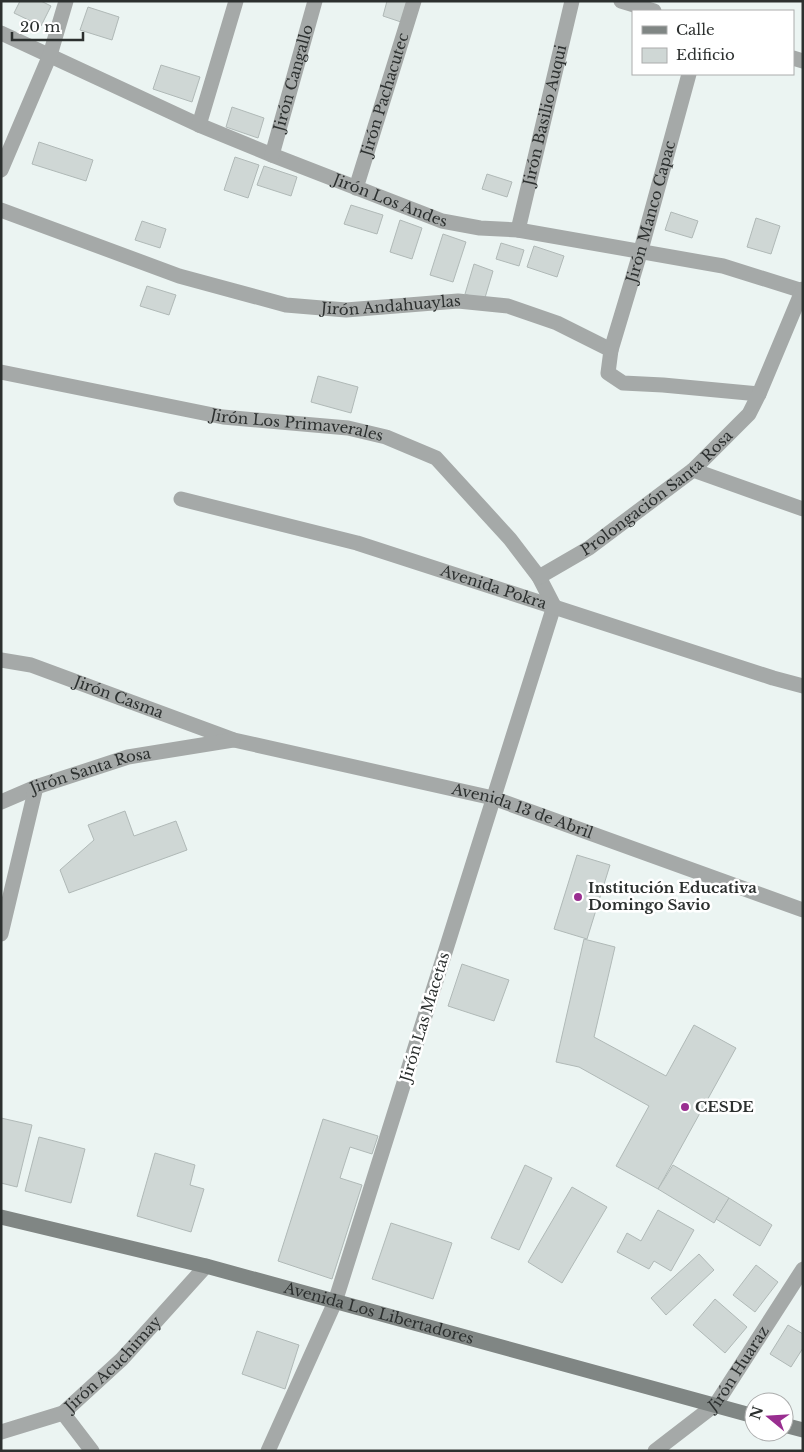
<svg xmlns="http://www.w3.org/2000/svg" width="804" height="1452" font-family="'Libre Baskerville',serif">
  <rect width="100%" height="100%" fill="#ebf4f2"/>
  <g fill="#cfd7d5" stroke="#b0b9b7">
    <polygon points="20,1 41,1 51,6 41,26 14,13"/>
    <polygon points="387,1 407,1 401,22 383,16"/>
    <polygon points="88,7 119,17 112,40 80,30"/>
    <polygon points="161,65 200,77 192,102 153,89"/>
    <polygon points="232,107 264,118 258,138 226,127"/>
    <polygon points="39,142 93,160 86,181 32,164"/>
    <polygon points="235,157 259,165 248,198 224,190"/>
    <polygon points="264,166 297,177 291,196 257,185"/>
    <polygon points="487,174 512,182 507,197 482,189"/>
    <polygon points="351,205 383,215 377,234 344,224"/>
    <polygon points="671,212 698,221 692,238 665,230"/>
    <polygon points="756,218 780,226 771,254 747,247"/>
    <polygon points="400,220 422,228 412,259 390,252"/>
    <polygon points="142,221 166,229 160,248 135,240"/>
    <polygon points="443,234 466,242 453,282 430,275"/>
    <polygon points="501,243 524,250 519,266 496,259"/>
    <polygon points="534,246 564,256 557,277 527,267"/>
    <polygon points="474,264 493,271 484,301 465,294"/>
    <polygon points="147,286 176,295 169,315 140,306"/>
    <polygon points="318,376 358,387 351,413 311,402"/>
    <polygon points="125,811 134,836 176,821 187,850 69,893 60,870 94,840 88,825"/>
    <polygon points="577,855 610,865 587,939 554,929"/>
    <polygon points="584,939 615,947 594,1037 666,1076 694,1025 736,1048 658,1189 616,1166 649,1106 579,1067 556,1062"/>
    <polygon points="462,964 509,980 494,1021 448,1006"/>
    <polygon points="1,1118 32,1125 17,1187 1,1183"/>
    <polygon points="323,1119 378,1136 372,1154 350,1147 340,1178 362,1185 332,1279 278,1261"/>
    <polygon points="39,1137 85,1149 71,1203 25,1191"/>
    <polygon points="155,1153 195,1165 190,1185 204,1189 191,1232 137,1216"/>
    <polygon points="525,1165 552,1178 519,1250 491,1238"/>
    <polygon points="673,1165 729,1198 714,1223 658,1189"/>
    <polygon points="572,1187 607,1207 562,1283 528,1262"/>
    <polygon points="729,1198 772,1225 760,1246 716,1219"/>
    <polygon points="658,1210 694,1230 671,1271 654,1261 649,1269 617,1252 627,1233 641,1241"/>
    <polygon points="391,1223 452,1243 433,1299 372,1279"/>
    <polygon points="699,1254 714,1270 666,1315 651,1298"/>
    <polygon points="756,1265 778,1282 755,1312 733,1295"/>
    <polygon points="715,1299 747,1327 725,1353 693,1325"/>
    <polygon points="788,1325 803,1334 803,1348 791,1367 770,1354"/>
    <polygon points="257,1331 299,1345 285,1389 242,1374"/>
  </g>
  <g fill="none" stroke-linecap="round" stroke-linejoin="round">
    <g stroke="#a5a9a8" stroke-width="15">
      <polyline points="621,1 654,11"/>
      <path id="s1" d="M 1,33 L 199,125 L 272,155 L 442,221 L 480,228 L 518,230 L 723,266 L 803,291"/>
      <polyline points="793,58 803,61"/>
      <polyline points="199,125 236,1"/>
      <path id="s2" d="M 272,155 L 315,1"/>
      <polyline points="1,170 50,55 66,1"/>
      <path id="s3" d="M 356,188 L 414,1"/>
      <path id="s4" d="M 1,210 L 179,276 L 286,305 L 346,310 L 458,301 L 508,306 L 557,323 L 611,350 L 608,373 L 623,383 L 663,385 L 759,394"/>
      <path id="s5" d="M 518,230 L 572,1"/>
      <path id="s6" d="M 611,350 L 641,250 L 689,74"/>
      <path id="s7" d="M 1,372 L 223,417 L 348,428 L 386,437 L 436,458 L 510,539 L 539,577 L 554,606 L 335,1302 L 268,1451"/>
      <polyline points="693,470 803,509"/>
      <path id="s8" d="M 181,499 L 357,543 L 773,678 L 803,686"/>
      <path id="s9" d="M 539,577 L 589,548 L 693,470 L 749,414 L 759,394 L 803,289"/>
      <path id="s10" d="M 1,660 L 31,665 L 234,740 L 493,798 L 803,910"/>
      <path id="s11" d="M 1,802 L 36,787 L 128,757 L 233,740"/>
      <polyline points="1,934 36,787"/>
      <polyline points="63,1413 92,1451"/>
      <path id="s12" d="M 1,1432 L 63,1413 L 122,1359 L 206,1266"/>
      <path id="s13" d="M 655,1451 L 716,1404 L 803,1269"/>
    </g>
    <g stroke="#808684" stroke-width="15">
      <path id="s14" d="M 1,1217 L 206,1266 L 754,1416"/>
      <polyline points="784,1425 803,1430"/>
    </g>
  </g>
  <g fill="#992e90" stroke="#fff" stroke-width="2">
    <circle cx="578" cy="897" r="5"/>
    <circle cx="685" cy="1107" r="5"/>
  </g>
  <g text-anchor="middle" stroke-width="5" stroke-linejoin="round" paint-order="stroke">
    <g font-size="15" fill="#2c302f" stroke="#fff">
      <text dy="5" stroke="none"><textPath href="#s2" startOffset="80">Jirón Cangallo</textPath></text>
      <text dy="5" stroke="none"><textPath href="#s3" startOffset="98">Jirón Pachacutec</textPath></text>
      <text dy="5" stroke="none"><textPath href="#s5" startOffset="118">Jirón Basilio Auqui</textPath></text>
      <text dy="5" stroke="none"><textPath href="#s1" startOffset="424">Jirón Los Andes</textPath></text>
      <text dy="5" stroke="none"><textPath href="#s6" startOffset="144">Jirón Manco Capac</textPath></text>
      <text dy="5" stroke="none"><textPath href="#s4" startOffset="406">Jirón Andahuaylas</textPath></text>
      <text dy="5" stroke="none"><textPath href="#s7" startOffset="301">Jirón Los Primaverales</textPath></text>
      <text dy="5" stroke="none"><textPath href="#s9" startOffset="145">Prolongación Santa Rosa</textPath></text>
      <text dy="5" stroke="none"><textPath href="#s8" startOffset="325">Avenida Pokra</textPath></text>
      <text dy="5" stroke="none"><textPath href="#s10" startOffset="124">Jirón Casma</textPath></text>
      <text dy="5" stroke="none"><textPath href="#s11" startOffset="95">Jirón Santa Rosa</textPath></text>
      <text dy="5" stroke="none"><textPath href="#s10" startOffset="544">Avenida 13 de Abril</textPath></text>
      <text transform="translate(425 1017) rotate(-73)" y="5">Jirón Las Macetas</text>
      <text dy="5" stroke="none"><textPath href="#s14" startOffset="390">Avenida Los Libertadores</textPath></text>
      <text dy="5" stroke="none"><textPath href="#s12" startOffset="135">Jirón Acuchimay</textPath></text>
      <text dy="5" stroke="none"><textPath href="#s13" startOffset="119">Jirón Huaraz</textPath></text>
    </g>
    <g font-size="15" font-weight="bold" fill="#2c302f" stroke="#fff" text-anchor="start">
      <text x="588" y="893">Institución Educativa<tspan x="588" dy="17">Domingo Savio</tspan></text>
      <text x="695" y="1112">CESDE</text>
    </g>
  </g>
  <rect width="804" height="1452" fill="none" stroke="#2c302f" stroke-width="5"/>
  <rect x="632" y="10" width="162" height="65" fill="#ffffff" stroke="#abacac"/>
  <rect x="642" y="26" width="25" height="8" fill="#808684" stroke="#abacac"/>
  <text x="676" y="35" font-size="15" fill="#2c302f">Calle</text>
  <rect x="642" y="48" width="25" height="15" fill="#cfd7d5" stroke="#abacac"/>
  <text x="676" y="60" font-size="15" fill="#2c302f">Edificio</text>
  <g transform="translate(769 1417) rotate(288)"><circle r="24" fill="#ffffff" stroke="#abacac"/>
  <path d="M0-4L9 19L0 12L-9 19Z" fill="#992e90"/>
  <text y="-8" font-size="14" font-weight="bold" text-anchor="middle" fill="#2c302f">N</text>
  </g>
  <path d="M12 32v8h71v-8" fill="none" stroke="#2c302f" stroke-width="2.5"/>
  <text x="20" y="32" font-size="15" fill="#2c302f" stroke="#ffffff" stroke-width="4" paint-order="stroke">20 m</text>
</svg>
